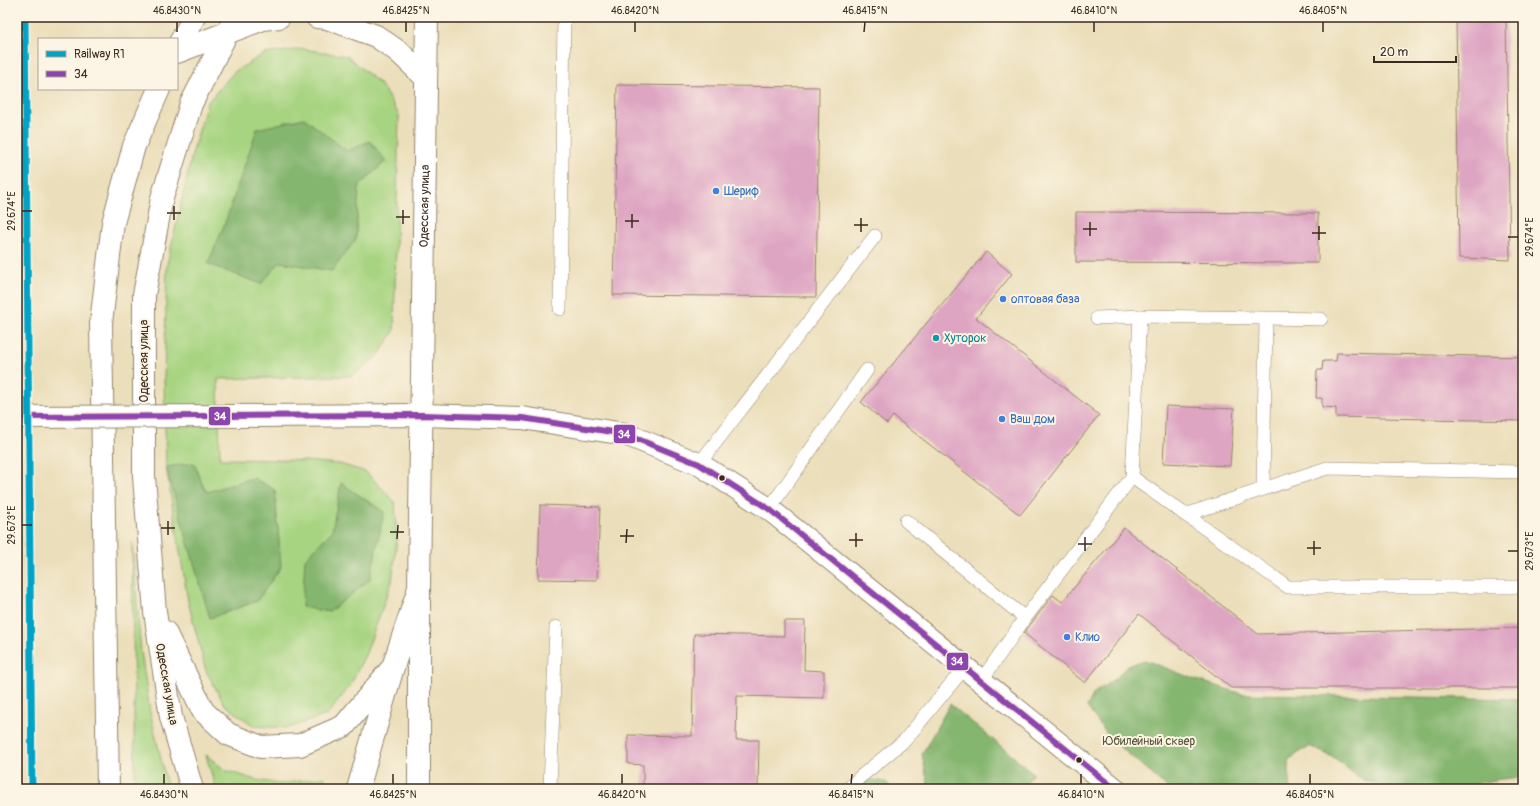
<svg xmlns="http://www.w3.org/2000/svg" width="1540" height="806" font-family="Pangolin,sans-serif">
  <rect width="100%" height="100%" fill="#fcf5e5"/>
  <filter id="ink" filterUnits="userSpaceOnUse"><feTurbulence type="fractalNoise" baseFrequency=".025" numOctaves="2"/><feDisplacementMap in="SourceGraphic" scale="8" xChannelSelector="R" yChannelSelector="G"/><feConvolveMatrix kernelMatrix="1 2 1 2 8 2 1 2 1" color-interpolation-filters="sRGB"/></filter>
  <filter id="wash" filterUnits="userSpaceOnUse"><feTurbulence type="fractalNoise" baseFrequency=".012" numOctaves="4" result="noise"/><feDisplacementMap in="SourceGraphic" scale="16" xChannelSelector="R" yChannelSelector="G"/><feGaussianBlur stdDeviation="0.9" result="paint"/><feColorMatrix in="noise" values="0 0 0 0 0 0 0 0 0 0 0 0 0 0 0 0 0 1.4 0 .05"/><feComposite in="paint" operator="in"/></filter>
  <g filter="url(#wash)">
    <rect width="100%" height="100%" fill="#ebdeba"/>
    <g fill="#a7d481" stroke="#717f50">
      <polygon points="303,49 347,56 381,85 399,115 394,331 378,356 352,376 218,379 220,459 291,460 340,464 366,472 395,502 397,539 392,581 366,653 350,686 327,715 288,728 254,726 225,705 206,671 188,601 166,467 164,380 167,265 192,155 207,103 234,72 264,54"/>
      <polygon points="132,543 141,652 150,712 168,789 135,789"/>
      <polygon points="206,755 225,770 256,780 280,784 325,777 322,789 216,789"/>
    </g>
    <g fill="#85b66f" stroke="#607046">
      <polygon points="304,118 347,151 370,141 386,161 359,186 356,239 332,271 280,262 261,284 208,264 225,223 257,129"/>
      <polygon points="194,463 203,486 207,492 253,478 275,490 281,567 257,601 210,618 166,467"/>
      <polygon points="341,483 384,512 370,579 329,612 302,607 305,559 332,531"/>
      <polygon points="1145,660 1194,679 1242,694 1523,699 1523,777 1501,779 1478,783 1460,789 1393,789 1360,779 1335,758 1309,746 1288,760 1291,789 1169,789 1110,738 1087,707 1094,693 1116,678 1127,666"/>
      <polygon points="950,704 1033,773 1025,785 1030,789 929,789 922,754"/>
      <polygon points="859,778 886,782 893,789 848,789"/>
    </g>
    <g id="blocks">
      <g fill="#dea5c3">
        <polygon points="1456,17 1506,17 1510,260 1459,258"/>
        <polygon points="617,85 819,87 816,297 613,295"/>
        <polygon points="1076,212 1318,213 1318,263 1076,262"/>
        <polygon points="986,252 1012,274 976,318 1099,415 1020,515 893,416 887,424 861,402"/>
        <polygon points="1337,353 1523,357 1523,421 1336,417 1336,408 1322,407 1322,398 1316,398 1317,370 1322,370 1323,361 1336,361"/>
        <polygon points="1166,406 1234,409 1230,466 1163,463"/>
        <polygon points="540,505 600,507 597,580 538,579"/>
        <polygon points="1124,528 1258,634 1523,628 1523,688 1231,688 1139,614 1085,683 1024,633 1053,595 1062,602"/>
        <polygon points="784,621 805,621 804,670 824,671 824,698 737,696 736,740 759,740 758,789 643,789 643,765 628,764 628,735 692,736 694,634 784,636"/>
      </g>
    </g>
  </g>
  <g filter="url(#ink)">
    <use href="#blocks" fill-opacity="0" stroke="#93846c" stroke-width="1"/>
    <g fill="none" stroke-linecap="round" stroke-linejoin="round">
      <g stroke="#93846c" stroke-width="14">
        <g id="service">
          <polyline points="560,309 564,17"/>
          <polyline points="1097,318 1140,316 1321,319"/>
          <polyline points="699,464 875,236"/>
          <polyline points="1132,477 1288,587 1523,587"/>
          <polyline points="1263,489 1266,319"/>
          <polyline points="769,509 867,370"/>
          <polyline points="1185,515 1327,468 1523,472"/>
          <polyline points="906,521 1025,618"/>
          <polyline points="981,681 1025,618 1132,477 1140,316"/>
          <polyline points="550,789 556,627"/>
          <polyline points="848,789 859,778 905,740 965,667"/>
        </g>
      </g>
      <g stroke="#93846c" stroke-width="24">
        <polyline id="minor" points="419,789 419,593"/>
      </g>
      <g stroke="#93846c" stroke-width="24">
        <g id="tertiary">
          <polyline points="235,416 422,415 522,418 625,434 699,464 769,509 1115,789"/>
          <path id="s1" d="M 419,588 L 427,17"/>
        </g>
      </g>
      <g stroke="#93846c" stroke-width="24">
        <g id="primary">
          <polyline points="317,17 327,18 376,36 399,52 426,78"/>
          <polyline points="177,48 194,17"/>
          <polyline points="177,52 263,19 279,17"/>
          <polyline points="165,632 203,711 228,734 261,747 300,745 344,726 393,667"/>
          <polyline points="108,789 101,323 113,223 134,146 159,89"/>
          <polyline points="192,789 171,717 155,612 144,477 144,295 162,198 191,104 235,17"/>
          <polyline points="358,789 393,667 419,588"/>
        </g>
      </g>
      <use href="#service" stroke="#fff" stroke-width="13"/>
      <use href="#minor" stroke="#fff" stroke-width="22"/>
      <use href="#tertiary" stroke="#fff" stroke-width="22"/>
      <use href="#primary" stroke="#fff" stroke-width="22"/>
      <g stroke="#93846c" stroke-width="24" stroke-linecap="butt">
        <polyline id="tertiary-bridge" points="17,417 235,416"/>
      </g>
      <use href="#tertiary-bridge" stroke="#fff" stroke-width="22"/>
      <g stroke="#fcf5e5" stroke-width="9">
        <polyline id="bus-1" points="17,417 422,415 522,418 625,434 699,464 769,509 1115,789"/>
      </g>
      <use href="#bus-1" stroke="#8e44ad" stroke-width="6"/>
      <g stroke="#fcf5e5" stroke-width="10">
        <polyline id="rail-1" points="25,17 32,789"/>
      </g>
      <use href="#rail-1" stroke="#03a3c5" stroke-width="7"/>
    </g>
  </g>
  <path fill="none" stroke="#3b2a1e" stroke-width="1.5" d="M 177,32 L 177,22M 406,32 L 406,22M 635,32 L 635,22M 864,32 L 865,22M 1094,32 L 1094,22M 1323,32 L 1323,22M 22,211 L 32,211M 167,213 L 181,213M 396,217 L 410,217M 174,220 L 174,206M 625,221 L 639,221M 403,224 L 403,210M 854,225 L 868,225M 632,228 L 632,214M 1083,229 L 1097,229M 861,232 L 861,218M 1312,233 L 1326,233M 1090,236 L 1090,222M 1508,237 L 1518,237M 1319,240 L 1319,226M 22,525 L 32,525M 161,528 L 175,528M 390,532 L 404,532M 168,535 L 168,521M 620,536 L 634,536M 397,539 L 398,525M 849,540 L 863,540M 626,543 L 627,529M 1078,544 L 1092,544M 856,547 L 856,533M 1307,548 L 1321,548M 1085,551 L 1085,537M 1508,551 L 1518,551M 1314,555 L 1314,541M 164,784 L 164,774M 393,784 L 393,774M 622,784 L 622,774M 851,784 L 852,774M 1081,784 L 1081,774M 1310,784 L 1310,774"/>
  <g fill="#3f7fe0" stroke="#fcf5e5" stroke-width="1.5">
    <circle cx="716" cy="191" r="4"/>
    <circle cx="1003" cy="299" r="4"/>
    <circle cx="1002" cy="419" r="4"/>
    <circle cx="1067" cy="637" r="4"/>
  </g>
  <circle fill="#0f9aa8" stroke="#fcf5e5" stroke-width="1.5" cx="936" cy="338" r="4"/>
  <g fill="#3b2a1e" stroke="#fcf5e5" stroke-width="1.5">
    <circle cx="722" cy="478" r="3.5"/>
    <circle cx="1079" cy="760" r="3.5"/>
  </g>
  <g text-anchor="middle" stroke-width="4" stroke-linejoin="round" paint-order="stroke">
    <g font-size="12" fill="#366cbe" stroke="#fcf5e5" text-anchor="start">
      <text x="724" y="195">Шериф</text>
      <text x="1011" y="303">оптовая база</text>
      <text x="1010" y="423">Ваш дом</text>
      <text x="1075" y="641">Клио</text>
    </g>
    <g font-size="12" fill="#3b2a1e" stroke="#fcf5e5">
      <text dy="4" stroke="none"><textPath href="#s1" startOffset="382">Одесская улица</textPath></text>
      <text transform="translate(144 361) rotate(-90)" y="4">Одесская улица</text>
      <text transform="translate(167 684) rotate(80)" y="4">Одесская улица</text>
    </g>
    <g font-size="12" fill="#0d838f" stroke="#fcf5e5" text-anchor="start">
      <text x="944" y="342">Хуторок</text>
    </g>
    <g font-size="12" fill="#565437" stroke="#fcf5e5">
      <text x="1149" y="745">Юбилейный сквер</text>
    </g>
  </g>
  <g stroke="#fcf5e5" stroke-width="1.5">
    <rect x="208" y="406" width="23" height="20" rx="4" fill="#8e44ad"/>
    <rect x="613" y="424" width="23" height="20" rx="4" fill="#8e44ad"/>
    <rect x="946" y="652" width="23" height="19" rx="4" fill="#8e44ad"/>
  </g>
  <g font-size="11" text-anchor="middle" font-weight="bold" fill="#fff">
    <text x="220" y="420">34</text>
    <text x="624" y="438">34</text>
    <text x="957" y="665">34</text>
  </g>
  <rect width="1540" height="806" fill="none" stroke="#fcf5e5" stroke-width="44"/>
  <rect x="38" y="38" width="140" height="52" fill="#fcf5e5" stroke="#afa495"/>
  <rect x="46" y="51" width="20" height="6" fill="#03a3c5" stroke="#afa495"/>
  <text x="74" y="58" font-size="12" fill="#3b2a1e">Railway R1</text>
  <rect x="46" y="71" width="20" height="6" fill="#8e44ad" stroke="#afa495"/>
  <text x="74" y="78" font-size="12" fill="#3b2a1e">34</text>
  <path d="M1374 56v6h82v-6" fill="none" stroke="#3b2a1e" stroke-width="2"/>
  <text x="1380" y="56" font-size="12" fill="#3b2a1e" stroke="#fcf5e5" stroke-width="3" paint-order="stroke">20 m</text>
  <rect x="22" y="22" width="1496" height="762" fill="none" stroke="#3b2a1e" stroke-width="1.5"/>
  <g font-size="10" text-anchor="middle" fill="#3b2a1e">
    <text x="177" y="14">46.8430°N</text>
    <text x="406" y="14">46.8425°N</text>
    <text x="635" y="14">46.8420°N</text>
    <text x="865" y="14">46.8415°N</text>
    <text x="1094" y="14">46.8410°N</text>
    <text x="1323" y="14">46.8405°N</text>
    <text transform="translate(11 211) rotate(-90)" y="4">29.674°E</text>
    <text transform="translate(1529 237) rotate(-90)" y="4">29.674°E</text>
    <text transform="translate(11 525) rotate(-90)" y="4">29.673°E</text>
    <text transform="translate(1529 551) rotate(-90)" y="4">29.673°E</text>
    <text x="164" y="798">46.8430°N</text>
    <text x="393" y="798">46.8425°N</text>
    <text x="622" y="798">46.8420°N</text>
    <text x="851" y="798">46.8415°N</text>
    <text x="1081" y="798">46.8410°N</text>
    <text x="1310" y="798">46.8405°N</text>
  </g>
</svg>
